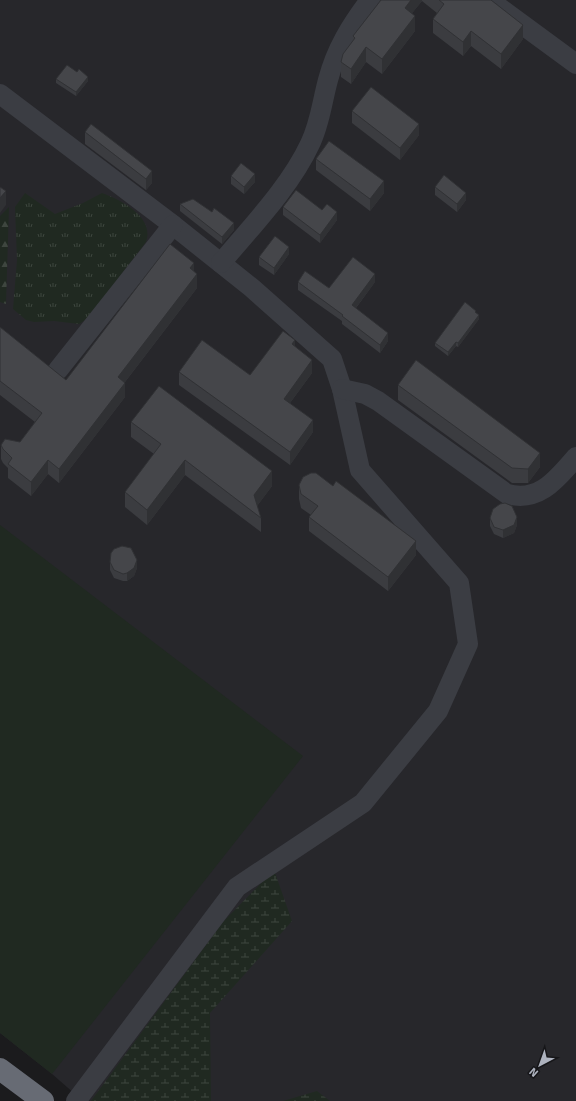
<svg xmlns="http://www.w3.org/2000/svg" width="576" height="1101" font-family="Signika,sans-serif">
  <defs>
    <pattern id="grass-tufts" width="24" height="20" patternUnits="userSpaceOnUse"><rect width="24" height="20" fill="#202921"/><path d="M3 7l-1-3M5 7V3M7 7l1-3M15 17l-1-3M17 17v-4M19 17l1-3" fill="none" stroke="#3e463f"/></pattern>
    <pattern id="forest-firs" width="22" height="20" patternUnits="userSpaceOnUse"><rect width="22" height="20" fill="#202921"/><path d="M5 1l3.5 6h-7zM16 11l3.5 6h-7z" fill="#3e463f"/></pattern>
    <pattern id="wetland-marsh" width="20" height="14" patternUnits="userSpaceOnUse"><rect width="20" height="14" fill="#202921"/><path d="M1 5h8M5 5V1M11 12h8M15 12V8" fill="none" stroke="#3e463f"/></pattern>
  </defs>
  <rect width="100%" height="100%" fill="#1b1b1d"/>
  <polygon fill="#27272b" points="0,0 576,0 576,1101 83,1101 52,1074 0,1033"/>
  <path fill="url(#grass-tufts)" d="M 25,193 L 55,214 L 83,203 L 102,193 C 121,200 155,217 146,242 L 87,319 L 79,324 L 54,321 L 34,322 L 26,320 L 13,309 L 17,260 L 15,207 Z"/>
  <polygon fill="url(#forest-firs)" points="9,207 6,304 0,302 0,216"/>
  <g fill="url(#wetland-marsh)">
    <polygon points="274,870 292,921 210,1013 211,1101 91,1101 223,922"/>
    <polygon points="317,1091 330,1101 283,1101"/>
  </g>
  <polygon fill="#202921" points="0,525 303,756 52,1074 0,1033"/>
  <g fill="none" stroke-linecap="round" stroke-linejoin="round">
    <g stroke="#3b3d43" stroke-width="20">
      <polyline points="489,0 576,64"/>
      <polyline points="0,94 173,225 252,288 332,359 342,389 360,470 459,583 468,644 438,711 363,803 237,887 76,1101"/>
      <path d="M 221,263 C 251,227 290,187 310,144 C 320,124 322,102 328,80 C 336,49 351,25 370,0"/>
      <polyline points="58,370 173,225"/>
      <path d="M 342,389 L 365,394 L 378,401 L 507,494 C 539,503 557,479 576,457"/>
    </g>
    <polyline stroke="#676b74" stroke-width="22" points="0,1069 43,1101"/>
  </g>
  <g fill="#3b3c40">
    <polygon points="381,0 491,0 523,39 501,69 471,46 463,56 433,33 433,19 437,13 422,1 412,13 415,31 382,74 366,62 351,84 341,77 341,62 353,41 353,36"/>
    <polygon points="56,79 88,81 76,96 56,83"/>
    <polygon points="352,111 419,135 400,160 352,123"/>
    <polygon points="85,132 152,183 146,190 85,144"/>
    <polygon points="316,159 384,193 370,211 316,170"/>
    <polygon points="231,176 255,182 244,194 231,184"/>
    <polygon points="435,187 466,200 457,212 435,195"/>
    <polygon points="180,204 234,230 222,244 180,211"/>
    <polygon points="283,207 322,210 337,220 320,243 283,215"/>
    <polygon points="289,254 274,275 259,265 259,257"/>
    <polygon points="194,271 197,288 125,382 125,397 59,483 48,474 31,496 8,478 8,468 3,463 1,459 1,445 20,442 35,422 0,395 0,327 66,380"/>
    <polygon points="298,282 329,288 375,282 356,308 388,341 380,353 342,324 342,321 298,290"/>
    <polygon points="476,313 479,319 458,347 456,346 448,356 435,346 435,343"/>
    <polygon points="295,347 312,373 290,403 313,432 290,465 179,385 179,372 250,375"/>
    <polygon points="398,385 540,467 528,483 512,483 398,400"/>
    <polygon points="131,422 272,486 257,506 261,518 261,532 185,475 147,525 125,507 125,492 154,454 131,437"/>
    <polygon points="299,485 416,555 388,591 309,531 309,517 311,515 301,508 299,499"/>
    <polygon points="490,518 517,525 514,533 503,538 494,534 490,526"/>
    <polygon points="110,562 137,568 134,576 127,581 123,581 114,578 110,570"/>
  </g>
  <g fill="#303134">
    <polygon points="411,0 422,0 422,1 405,22 405,8"/>
    <polygon points="415,16 415,31 382,74 382,59"/>
    <polygon points="523,25 523,39 501,69 501,54"/>
    <polygon points="471,31 471,46 463,56 463,42"/>
    <polygon points="366,47 366,62 351,84 351,69"/>
    <polygon points="88,77 88,81 76,96 76,92"/>
    <polygon points="419,124 419,135 400,160 400,148"/>
    <polygon points="152,171 152,183 146,190 146,179"/>
    <polygon points="255,174 255,182 244,194 244,187"/>
    <polygon points="384,181 384,193 370,211 370,199"/>
    <polygon points="6,191 6,205 0,213 0,198"/>
    <polygon points="466,193 466,200 457,212 457,204"/>
    <polygon points="337,212 337,220 320,243 320,235"/>
    <polygon points="234,223 234,230 222,244 222,237"/>
    <polygon points="289,247 289,254 274,275 274,268"/>
    <polygon points="194,263 194,277 190,268"/>
    <polygon points="197,274 197,288 118,391 118,377"/>
    <polygon points="375,274 375,282 352,313 352,305"/>
    <polygon points="479,315 479,319 458,347 458,343"/>
    <polygon points="388,333 388,341 380,353 380,345"/>
    <polygon points="295,340 295,353 292,344"/>
    <polygon points="456,342 456,346 448,356 448,352"/>
    <polygon points="312,360 312,373 284,411 284,399"/>
    <polygon points="125,383 125,397 59,483 59,469"/>
    <polygon points="313,420 313,432 290,465 290,452"/>
    <polygon points="540,453 540,467 528,483 528,469"/>
    <polygon points="48,460 48,474 31,496 31,482"/>
    <polygon points="185,460 185,475 147,525 147,510"/>
    <polygon points="272,471 272,486 254,510 254,495"/>
    <polygon points="517,517 517,525 514,533 503,538 503,530"/>
    <polygon points="416,541 416,555 388,591 388,577"/>
    <polygon points="137,560 137,568 134,576 127,581 127,573"/>
  </g>
  <g fill="#45464a" stroke="#303134">
    <polygon points="381,0 411,0 405,8 415,16 382,59 366,47 351,69 341,62 343,54 355,38 353,36"/>
    <polygon points="439,0 491,0 523,25 501,54 471,31 463,42 433,19 444,4"/>
    <polygon points="67,65 77,72 79,69 88,77 76,92 56,79"/>
    <polygon points="371,87 419,124 400,148 352,111"/>
    <polygon points="91,124 152,171 146,179 85,132"/>
    <polygon points="329,141 384,181 370,199 316,159"/>
    <polygon points="241,163 255,174 244,187 231,176"/>
    <polygon points="444,175 466,193 457,204 435,187"/>
    <polygon points="0,187 6,191 0,198"/>
    <polygon points="296,190 322,210 327,204 337,212 320,235 283,207"/>
    <polygon points="193,199 212,212 214,208 234,223 222,237 180,204"/>
    <polygon points="275,236 289,247 274,268 259,257"/>
    <polygon points="170,244 194,263 190,268 197,274 118,377 125,383 59,469 48,460 31,482 8,464 12,458 3,449 1,445 5,439 20,442 42,413 0,381 0,327 66,380"/>
    <polygon points="353,257 375,274 352,305 388,333 380,345 342,316 343,315 298,282 305,271 329,288"/>
    <polygon points="465,302 476,311 475,312 479,315 458,343 456,342 448,352 435,343"/>
    <polygon points="283,331 295,340 292,344 312,360 284,399 313,420 290,452 179,372 202,340 250,375"/>
    <polygon points="416,360 540,453 528,469 512,468 398,385"/>
    <polygon points="159,386 272,471 254,495 261,518 185,460 147,510 125,492 161,444 131,422"/>
    <polygon points="311,473 316,473 333,486 336,481 416,541 388,577 309,517 318,506 301,494 299,485 303,477"/>
    <polygon points="505,503 512,506 517,517 514,525 503,530 494,527 490,518 493,509 500,504"/>
    <polygon points="122,546 131,548 137,560 134,568 127,573 123,574 114,570 110,562 111,553 114,549"/>
  </g>
  <g transform="translate(540 1065) rotate(221)" stroke="#161619" stroke-width="3" paint-order="stroke">
  <path d="M0-3L7 15L0 10L-7 15Z" fill="#adb2be"/>
  <text y="-6" font-size="11" font-weight="bold" text-anchor="middle" fill="#adb2be">N</text>
  </g>
</svg>
